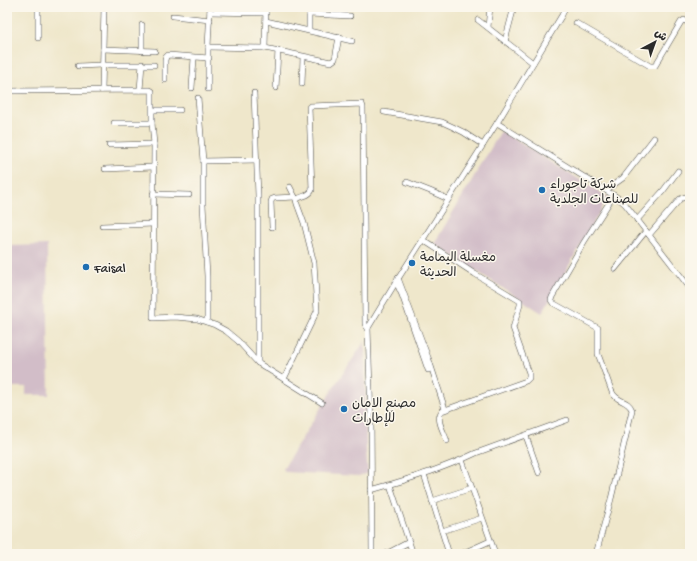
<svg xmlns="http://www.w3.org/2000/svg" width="697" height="561" font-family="'Gochi Hand','Playpen Sans Arabic',sans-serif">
  <rect width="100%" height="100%" fill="#fbf7ec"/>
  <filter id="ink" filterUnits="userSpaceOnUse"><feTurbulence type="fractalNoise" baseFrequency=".025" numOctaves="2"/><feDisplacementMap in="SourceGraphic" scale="8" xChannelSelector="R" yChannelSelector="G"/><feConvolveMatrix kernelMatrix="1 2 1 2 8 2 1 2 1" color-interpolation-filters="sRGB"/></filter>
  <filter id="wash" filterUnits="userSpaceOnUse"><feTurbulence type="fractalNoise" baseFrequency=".012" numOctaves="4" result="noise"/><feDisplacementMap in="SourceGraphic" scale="16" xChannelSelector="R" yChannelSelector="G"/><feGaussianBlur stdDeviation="0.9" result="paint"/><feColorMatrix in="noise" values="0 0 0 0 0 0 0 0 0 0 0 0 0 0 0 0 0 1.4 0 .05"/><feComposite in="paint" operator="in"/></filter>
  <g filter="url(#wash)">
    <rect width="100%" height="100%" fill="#efe7cb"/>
    <g fill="#d2bdc8">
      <polygon points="501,131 608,197 542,313 434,244"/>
      <polygon points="47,245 49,395 26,395 26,387 7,387 7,246"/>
      <polygon points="365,341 366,451 368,473 359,476 286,472 283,469 335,385"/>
    </g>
  </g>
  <g filter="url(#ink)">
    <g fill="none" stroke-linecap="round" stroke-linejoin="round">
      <g stroke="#484743" stroke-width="6">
        <g id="minor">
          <polyline points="210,12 266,13"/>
          <polyline points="309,14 350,16"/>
          <polyline points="173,16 210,20"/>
          <polyline points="478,20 533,63"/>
          <polyline points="266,21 352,41"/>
          <polyline points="576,23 650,66 655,66 681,22 684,20 690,24"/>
          <polyline points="488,27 490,7"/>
          <polyline points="309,30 309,7"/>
          <polyline points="38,38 38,7"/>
          <polyline points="505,41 514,7"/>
          <polyline points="208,47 265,48 331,62 335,59 339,37"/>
          <polyline points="265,48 266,7"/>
          <polyline points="103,49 155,51"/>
          <polyline points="142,51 142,25"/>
          <polyline points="78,66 102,65 154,65"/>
          <polyline points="165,80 165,60 166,57 168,55 209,58"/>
          <polyline points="302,84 303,57"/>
          <polyline points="192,88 194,58"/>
          <polyline points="276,88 278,50"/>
          <polyline points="208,89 208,47 210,7"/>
          <polyline points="102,90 104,7"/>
          <polyline points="140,90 142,64"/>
          <polyline points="7,91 150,90 152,91 152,123 154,144 153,318 175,317 197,319 215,325 226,331 238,341 258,363 322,403"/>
          <polyline points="254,93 258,196 258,363"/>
          <polyline points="198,98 203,161 203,205 207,276 207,322"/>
          <polyline points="153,110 180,110"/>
          <polyline points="384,112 442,122 453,127 463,132 483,145"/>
          <polyline points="114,123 152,123"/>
          <polyline points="497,123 618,198 625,204 690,288"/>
          <polyline points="109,145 154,144"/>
          <polyline points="203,161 256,160"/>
          <polyline points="105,169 153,167"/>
          <polyline points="407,182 430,191 448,199"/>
          <polyline points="290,187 296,199"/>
          <polyline points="606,190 623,178 654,138"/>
          <polyline points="153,194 189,195"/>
          <polyline points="637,220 663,191 678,171"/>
          <polyline points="102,226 153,224"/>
          <polyline points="272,227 271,202 272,199 275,198 295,197"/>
          <polyline points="649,235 680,199 685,197 690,197"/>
          <path d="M 423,240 L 475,274 L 520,301 L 520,305 L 513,328 L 529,373 L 529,378 L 526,381 L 442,411 C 435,419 444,432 447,441"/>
          <polyline points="615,269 646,231"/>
          <polyline points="398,278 429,360 445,409"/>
          <polyline points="396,282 402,295 428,370"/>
          <path d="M 284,379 L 317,311 L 314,263 L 304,223 L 297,204 L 296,200 C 302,195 309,197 312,190 L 309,107 L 310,106 L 362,104 L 363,107 L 365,324 L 366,326 L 368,328"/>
          <polyline points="526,436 539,473"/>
          <polyline points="462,460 495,553"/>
          <polyline points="424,474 449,554"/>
          <polyline points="390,485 413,554"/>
          <path d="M 371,490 C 407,480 443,469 476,453 L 567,420"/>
          <polyline points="432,501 472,488"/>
          <polyline points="442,531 482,518"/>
          <polyline points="372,554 371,420 368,328 396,282 497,123 562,15 565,7"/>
          <polyline points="386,554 409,542"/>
          <polyline points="461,554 490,541"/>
          <path d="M 596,554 L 611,499 L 632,410 C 628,399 617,403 612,392 L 598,354 L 598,328 L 553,303 L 551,300 L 552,297 L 584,242 L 614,195"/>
        </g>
      </g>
      <use href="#minor" stroke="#fff" stroke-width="5"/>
    </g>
  </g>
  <g fill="#1f6fb2" stroke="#fbf7ec" stroke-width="1.5">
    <circle cx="542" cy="190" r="4"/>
    <circle cx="412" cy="263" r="4"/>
    <circle cx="86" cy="267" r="4"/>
    <circle cx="344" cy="409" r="4"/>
  </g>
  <g text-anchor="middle" stroke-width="3" stroke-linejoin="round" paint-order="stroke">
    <g font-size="13" fill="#2b2b2b" stroke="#fbf7ec" text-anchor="start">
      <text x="550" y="188">شركة تاجوراء<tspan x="550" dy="15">للصناعات الجلدية</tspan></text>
      <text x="420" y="261">مغسلة اليمامة<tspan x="420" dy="15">الحديثة</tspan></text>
      <text x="94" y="272">Faisal</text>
      <text x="352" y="407">مصنع الامان<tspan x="352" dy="15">للإطارات</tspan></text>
    </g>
  </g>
  <rect width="697" height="561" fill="none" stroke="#fbf7ec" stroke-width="24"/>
  <g transform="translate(655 42) rotate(41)" stroke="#fbf7ec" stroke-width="3" paint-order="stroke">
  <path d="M0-3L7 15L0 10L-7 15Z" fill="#2b2b2b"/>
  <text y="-6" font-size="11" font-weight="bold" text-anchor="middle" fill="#2b2b2b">ش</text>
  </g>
</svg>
